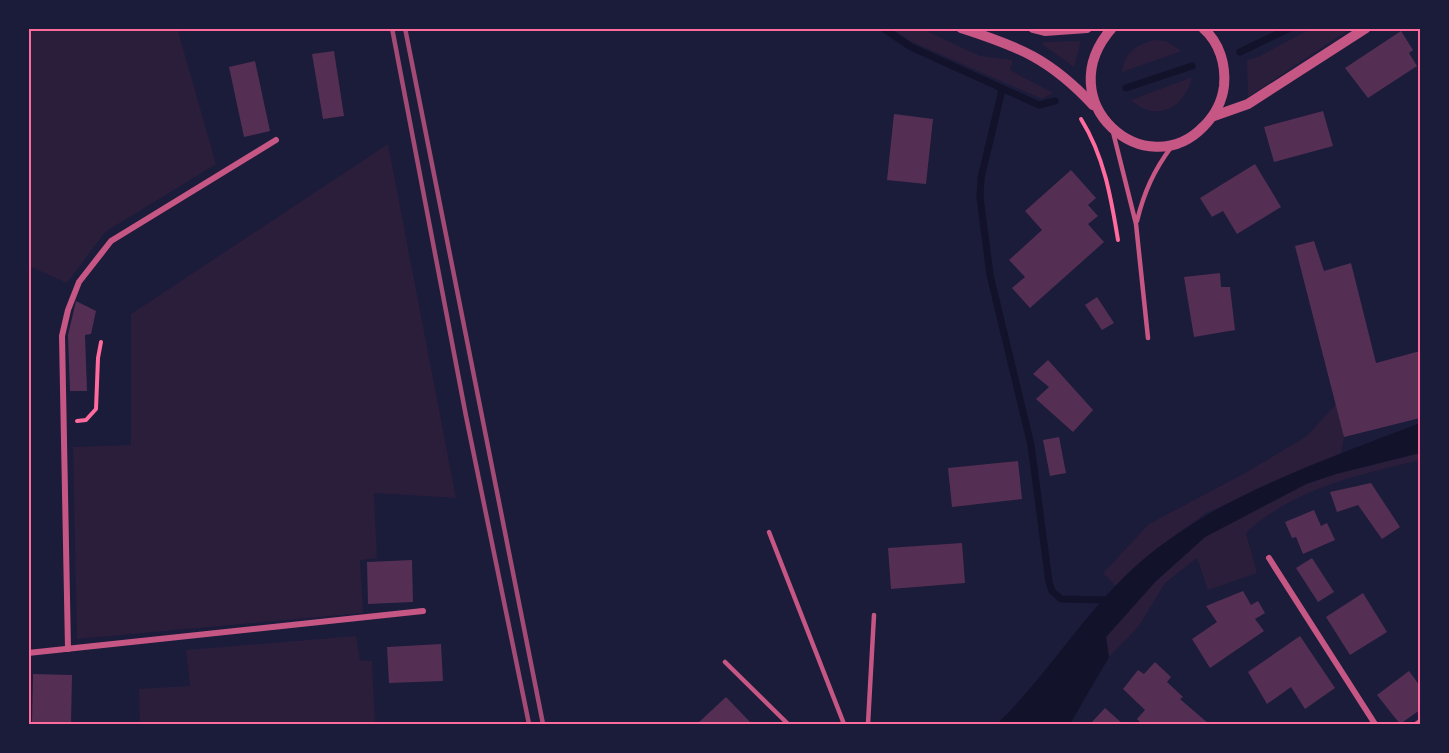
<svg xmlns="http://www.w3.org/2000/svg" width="1449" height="753" font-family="Rubik,sans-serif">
  <rect width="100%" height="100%" fill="#1b1b3a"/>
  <g fill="#2a1e3b">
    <polygon points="29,28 182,29 178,31 216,164 105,232 67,283 29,266"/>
    <polygon points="1312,28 1350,29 1248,97 1247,60 1258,57"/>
    <polygon points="893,29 922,29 980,56 1013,60 1010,70 1053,93 1042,99 910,41"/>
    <path d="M 1155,40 L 1166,41 L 1182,51 L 1122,72 C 1124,53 1137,44 1155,40 Z"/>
    <polygon points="1081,41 1074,67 1042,44 1045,42"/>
    <path d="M 1192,77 C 1185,107 1157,124 1131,100 Z"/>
    <polygon points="388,144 456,498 374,493 377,558 360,560 363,613 77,639 73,447 131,445 131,314"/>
    <polygon points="1336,404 1344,437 1341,454 1206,513 1139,564 1116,586 1103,573 1149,524 1245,473 1307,436"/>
    <path d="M 1420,453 L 1420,460 C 1359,475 1294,488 1246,533 L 1257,573 L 1208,590 L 1197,558 L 1165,583 L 1139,626 L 1109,657 L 1106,637 L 1155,582 L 1205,537 L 1306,484 L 1336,474 Z"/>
    <polygon points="356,636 360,660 372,661 375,724 140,724 139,689 190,686 186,650"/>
  </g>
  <path fill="#12122b" d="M 1420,423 L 1420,453 L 1336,474 L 1306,484 L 1205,537 L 1155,582 L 1106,637 L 1109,657 L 1070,724 L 997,724 C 1048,675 1085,611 1138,564 C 1217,495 1323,461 1420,423 Z"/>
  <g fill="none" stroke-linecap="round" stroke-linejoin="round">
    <g stroke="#12122b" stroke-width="7">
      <polyline points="883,28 911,47 1039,105 1055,101"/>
      <polyline points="1240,52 1290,28"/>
      <polyline points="1126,88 1192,66"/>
      <polyline points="1002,90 981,178 980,197 990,275 1031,445 1049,582 1052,591 1061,599 1111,600"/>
    </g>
  </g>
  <g fill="#542f53">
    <polygon points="1401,31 1413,50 1409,53 1417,66 1368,98 1345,68"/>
    <polygon points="334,51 344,116 323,119 312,54"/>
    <polygon points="255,61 270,131 244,137 229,67"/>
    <polygon points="1323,111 1333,146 1274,162 1264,127"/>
    <polygon points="894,114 933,119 926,184 887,180"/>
    <polygon points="1255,164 1281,207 1237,234 1223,211 1212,217 1200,198"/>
    <polygon points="1071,170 1096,198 1088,205 1098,216 1088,224 1104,242 1030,308 1012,288 1025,277 1009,260 1042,230 1025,211"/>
    <polygon points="1314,241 1324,271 1351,263 1376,363 1420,351 1420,418 1344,437 1295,246"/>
    <polygon points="1220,273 1221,287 1230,287 1235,330 1194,337 1184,277"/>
    <polygon points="1097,297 1114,323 1102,330 1085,305"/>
    <polygon points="76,301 96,311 91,334 85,335 87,391 70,391 68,335"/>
    <polygon points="1048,360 1093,410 1073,432 1036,399 1049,387 1033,374"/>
    <polygon points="1059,437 1066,473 1050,476 1043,440"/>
    <polygon points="1018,461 1022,499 952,507 948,468"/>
    <polygon points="1371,483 1400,527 1382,539 1358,505 1337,512 1330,492"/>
    <polygon points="1314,510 1321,526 1327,523 1335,540 1303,554 1296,537 1292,538 1285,522"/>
    <polygon points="962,543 965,583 891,589 888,548"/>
    <polygon points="1312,558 1334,592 1318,602 1296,568"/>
    <polygon points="412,560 413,602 368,604 367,562"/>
    <polygon points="1243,591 1251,605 1258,601 1265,613 1255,619 1264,631 1210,668 1192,639 1217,622 1206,606"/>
    <polygon points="1363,593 1387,632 1350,655 1326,617"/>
    <polygon points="1300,636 1335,688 1305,709 1291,687 1267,704 1248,672"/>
    <polygon points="441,644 443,681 389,683 387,647"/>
    <polygon points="1155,662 1171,677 1167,682 1183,697 1180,699 1209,724 1142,724 1137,719 1145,710 1123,689 1138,670 1144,674"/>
    <polygon points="1409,671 1420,686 1420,710 1400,724 1377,695"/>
    <polygon points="33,674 72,675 71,724 32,724"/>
    <polygon points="726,697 752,724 697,724"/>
    <polygon points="1105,708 1123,724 1090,724"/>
  </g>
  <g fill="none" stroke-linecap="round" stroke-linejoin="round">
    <g stroke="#ff6b9d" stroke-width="4">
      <path d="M 1081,119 C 1104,156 1111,197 1118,240"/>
      <polyline points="77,421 86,420 96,409 98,358 101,342"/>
    </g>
    <g stroke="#c65784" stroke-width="4.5">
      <polyline points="1113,132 1136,224 1148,338"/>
      <path d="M 1137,221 C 1144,192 1154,170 1172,146"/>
      <polyline points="769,532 844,724"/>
      <polyline points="725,662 788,724"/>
      <polyline points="868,724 874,615"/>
    </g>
    <g stroke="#c65784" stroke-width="6">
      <polyline points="1269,558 1375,724"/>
      <polyline points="68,649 62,336 68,310 79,282 111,241 276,140"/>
      <polyline points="28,653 423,611"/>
      <polyline points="1417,724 1420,722"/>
    </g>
    <g stroke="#c65784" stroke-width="10">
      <path d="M 961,28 C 1020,47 1050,59 1093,105"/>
      <polyline points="1033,28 1045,31 1087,28"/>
      <path d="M 1112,28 C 1047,102 1146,187 1204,126 C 1215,115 1222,102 1224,86 C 1226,65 1220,43 1203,28"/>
      <polyline points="1214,116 1248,104 1366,28"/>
    </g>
    <g stroke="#a44b75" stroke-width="4.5">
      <polyline points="392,28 466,416 529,724"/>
      <polyline points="405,28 543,724"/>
    </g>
  </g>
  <rect width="1449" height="753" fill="none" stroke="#1b1b3a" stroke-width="60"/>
  <rect x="30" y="30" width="1389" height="693" fill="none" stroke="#ff6b9d" stroke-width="2"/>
</svg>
